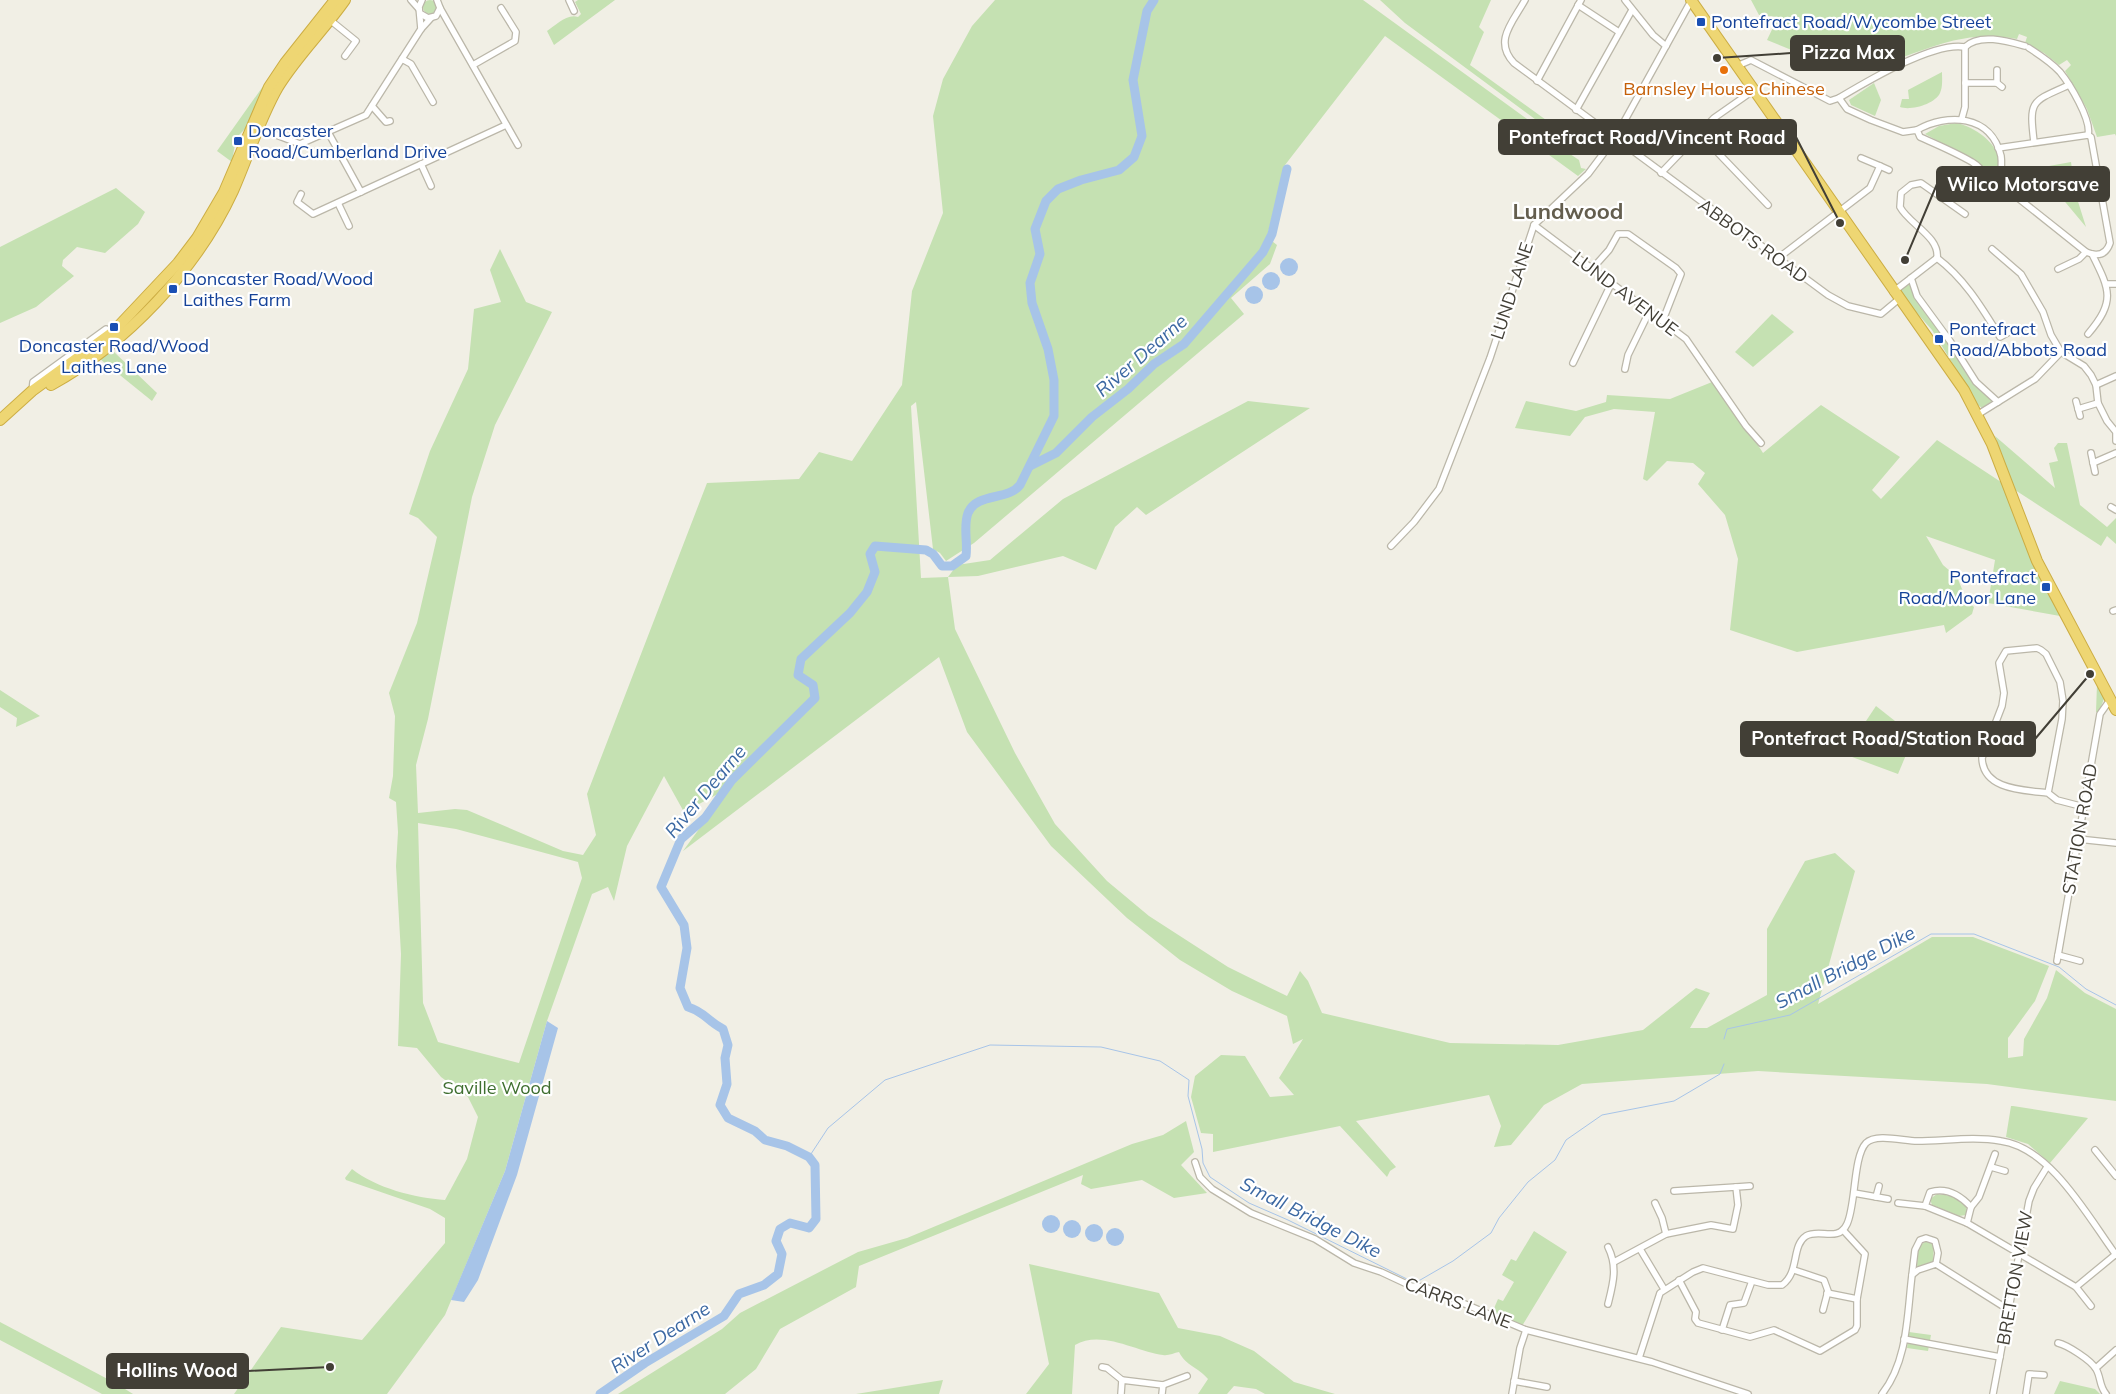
<svg xmlns="http://www.w3.org/2000/svg" width="2116" height="1394" font-family="Mulish,sans-serif">
  <rect width="100%" height="100%" fill="#f1efe5"/>
  <g fill="#c5e1b2" fill-rule="evenodd">
    <circle cx="430" cy="7" r="7"/>
    <path d="M 578,0 L 615,0 L 554,45 L 547,31 C 555,26 567,13 578,17 L 581,14 L 575,2 Z"/>
    <path d="M 995,0 L 1363,0 L 1560,143 L 1567,152 L 1579,160 L 1581,168 L 1586,169 L 1578,176 L 1385,36 L 1285,165 L 1267,237 L 1277,245 L 1270,264 L 1231,298 L 1244,314 L 974,543 L 946,561 L 940,553 L 933,549 L 916,402 L 911,406 L 921,578 L 948,577 L 957,565 L 990,560 L 1063,499 L 1248,401 L 1310,408 L 1146,515 L 1137,507 L 1115,527 L 1096,570 L 1063,556 L 978,576 L 948,577 L 955,629 L 1015,753 L 1055,824 L 1107,881 L 1149,916 L 1228,967 L 1287,996 L 1300,971 L 1308,981 L 1322,1013 L 1450,1043 L 1558,1045 L 1643,1030 L 1696,988 L 1710,993 L 1690,1028 L 1707,1028 L 1767,995 L 1767,929 L 1805,861 L 1835,853 L 1855,871 L 1818,1004 L 1932,937 L 1973,937 L 2049,966 L 2035,1001 L 2008,1038 L 2008,1058 L 2023,1056 L 2024,1039 L 2047,998 L 2056,970 L 2085,993 L 2116,1009 L 2116,1101 L 1987,1084 L 1758,1071 L 1582,1084 L 1544,1105 L 1511,1145 L 1494,1147 L 1501,1126 L 1489,1095 L 1356,1121 L 1396,1167 L 1390,1171 L 1387,1177 L 1340,1126 L 1213,1152 L 1213,1134 L 1201,1133 L 1191,1097 L 1195,1076 L 1221,1055 L 1245,1056 L 1270,1097 L 1294,1095 L 1279,1078 L 1303,1039 L 1293,1044 L 1287,1016 L 1232,991 L 1180,960 L 1127,918 L 1051,846 L 967,732 L 939,657 L 683,851 L 729,788 L 684,812 L 664,776 L 627,846 L 614,901 L 608,887 L 592,894 L 547,1021 L 505,1171 L 445,1315 L 387,1394 L 234,1394 L 281,1327 L 362,1340 L 445,1243 L 445,1218 L 430,1209 L 346,1180 L 345,1178 L 352,1169 C 376,1188 415,1198 445,1200 L 467,1159 L 478,1117 L 468,1097 L 441,1077 L 417,1048 L 398,1046 L 401,954 L 396,866 L 398,832 L 396,802 L 389,798 L 393,776 L 395,716 L 389,693 L 417,623 L 437,537 L 418,518 L 409,514 L 430,451 L 468,369 L 474,309 L 501,302 L 490,270 L 500,249 L 526,302 L 552,312 L 495,425 L 472,497 L 428,719 L 416,765 L 418,813 L 455,809 L 467,810 L 563,851 L 583,855 L 596,835 L 587,794 L 707,483 L 799,479 L 819,452 L 852,461 L 902,385 L 912,291 L 943,213 L 933,116 L 943,79 L 972,26 ZM 418,823 L 456,829 L 578,862 L 582,878 L 519,1063 L 438,1042 L 423,1003 Z"/>
    <polygon points="1380,0 1491,0 1479,27 1484,32 1470,65 1593,154 1581,153 1405,23"/>
    <path d="M 1751,0 L 2116,0 L 2116,136 L 2115,134 L 2097,137 L 2087,109 L 2065,71 L 2071,65 L 2067,60 L 2059,65 L 2044,53 L 2025,43 L 2027,37 L 2019,34 L 2017,39 C 1966,31 1941,44 1895,60 L 1887,47 L 1862,58 L 1850,68 L 1826,64 L 1767,40 L 1778,17 L 1759,15 Z"/>
    <path d="M 1942,72 C 1942,78 1943,87 1940,93 C 1935,104 1911,111 1900,107 L 1902,99 L 1909,99 L 1908,90 Z"/>
    <polygon points="271,75 245,129 236,138 232,162 217,151"/>
    <polygon points="1874,83 1881,100 1875,116 1851,105 1849,100"/>
    <path d="M 1956,123 C 1976,126 2012,152 1995,176 L 1971,159 L 1925,134 L 1939,126 Z"/>
    <polygon points="2071,162 2075,192 2086,227 2051,185 2046,190 2030,177 2038,168"/>
    <polygon points="116,188 145,212 138,224 105,253 77,247 63,260 62,266 74,276 36,307 0,323 0,247"/>
    <polygon points="1910,282 1973,381 1992,401 1982,408 1978,405 1932,330 1900,294 1900,290"/>
    <polygon points="1772,314 1794,332 1753,367 1735,352"/>
    <polygon points="113,351 157,393 152,401 100,359"/>
    <polygon points="1717,380 1763,453 1821,405 1900,457 1872,490 1881,499 1937,440 2001,482 2039,574 2060,616 1988,603 1995,560 1926,536 1943,565 1957,577 1967,601 1974,607 1972,614 1946,633 1944,625 1797,652 1730,630 1738,559 1725,515 1698,484 1705,473 1693,463 1667,461 1647,481 1643,479 1655,412 1614,409 1585,417 1570,436 1515,428 1526,401 1576,411 1606,402 1607,395 1670,399"/>
    <polygon points="1995,436 2055,488 2049,463 2058,461 2054,448 2058,443 2067,443 2080,505 2107,527 2116,518 2116,544 2107,536 2101,546 2015,490"/>
    <polygon points="2097,684 2105,696 2099,712 2096,712"/>
    <polygon points="0,690 40,716 16,727 17,718 0,707"/>
    <polygon points="1876,706 1914,736 1898,774 1844,754"/>
    <polygon points="2011,1106 2013,1106 2088,1118 2050,1163 2028,1144 2006,1137"/>
    <polygon points="1186,1121 1194,1152 1181,1165 1207,1193 1174,1198 1142,1180 1091,1189 1081,1184 1083,1175 859,1266 856,1287 780,1329 756,1369 725,1394 618,1394 722,1329 740,1313 858,1252 907,1238 1132,1144 1163,1135"/>
    <path d="M 1937,1194 C 1950,1195 1962,1198 1968,1211 L 1966,1215 L 1959,1216 L 1932,1205 L 1930,1199 Z"/>
    <polygon points="1534,1231 1567,1252 1522,1326 1492,1313 1498,1299 1503,1301 1514,1282 1502,1275 1511,1259 1516,1261"/>
    <polygon points="1927,1241 1934,1245 1933,1262 1917,1267 1918,1246"/>
    <path d="M 1029,1264 L 1159,1293 L 1178,1328 L 1220,1336 L 1254,1351 L 1294,1382 L 1335,1394 L 1265,1394 L 1256,1389 L 1234,1386 L 1227,1394 L 1198,1394 L 1208,1379 C 1197,1366 1187,1367 1179,1352 C 1174,1353 1168,1356 1163,1355 C 1138,1352 1101,1329 1075,1345 L 1072,1394 L 1026,1394 L 1049,1364 Z"/>
    <polygon points="0,1322 117,1384 133,1394 102,1394 0,1340"/>
    <polygon points="1909,1332 1931,1335 1928,1351 1907,1348"/>
    <polygon points="943,1380 939,1394 856,1394"/>
    <polygon points="2060,1381 2095,1389 2100,1394 2054,1394"/>
  </g>
  <g fill="#a7c4e8">
    <circle cx="1289" cy="267" r="9"/>
    <circle cx="1271" cy="281" r="9"/>
    <circle cx="1254" cy="295" r="9"/>
    <polygon points="547,1021 558,1028 517,1175 478,1280 464,1302 451,1300 505,1171"/>
    <circle cx="1051" cy="1224" r="9"/>
    <circle cx="1072" cy="1229" r="9"/>
    <circle cx="1094" cy="1233" r="9"/>
    <circle cx="1115" cy="1237" r="9"/>
  </g>
  <g fill="none" stroke-linecap="round" stroke-linejoin="round">
    <g stroke="#a7c4e8" stroke-width="1">
      <polyline points="1724,1039 1727,1029 1790,1015 1931,934 1974,934 2059,967 2086,989 2116,1005"/>
      <polyline points="809,1157 828,1128 885,1080 990,1045 1101,1047 1160,1061 1189,1080 1188,1096 1202,1149 1203,1163 1210,1177 1249,1203 1288,1220 1415,1283 1453,1261 1491,1233 1499,1218 1528,1182 1555,1160 1566,1140 1602,1115 1674,1101 1720,1074 1724,1064"/>
    </g>
    <g stroke="#a7c4e8" stroke-width="9">
      <polyline points="1030,466 1056,453 1092,417 1128,389 1154,364 1184,344 1263,252 1272,234 1287,169"/>
      <path d="M 600,1394 L 645,1363 L 724,1316 L 739,1294 L 764,1285 L 778,1274 L 782,1254 L 776,1241 L 780,1229 L 790,1223 L 809,1228 L 816,1219 L 815,1165 L 809,1157 L 787,1146 L 765,1140 L 755,1131 L 728,1118 L 720,1105 L 727,1084 L 725,1058 L 728,1045 L 723,1029 C 707,1021 705,1012 688,1007 L 680,988 L 687,948 L 684,925 L 661,887 L 681,839 L 705,818 L 732,780 L 815,698 L 813,685 L 798,675 L 801,659 L 850,613 L 867,592 L 875,572 L 870,554 L 875,546 L 926,550 L 933,554 L 942,566 L 952,566 L 966,556 C 968,542 963,526 968,513 C 977,492 1008,501 1020,485 L 1054,416 L 1054,380 L 1048,349 L 1032,303 L 1030,283 L 1040,254 L 1035,229 L 1046,201 L 1058,189 L 1081,180 L 1119,170 L 1134,157 L 1142,136 L 1133,80 L 1147,11 L 1154,0"/>
    </g>
    <g stroke="#bbb7a9" stroke-width="8">
      <g id="street">
        <polyline points="411,0 419,9"/>
        <polyline points="569,0 574,11"/>
        <path d="M 1525,0 C 1513,22 1493,41 1514,63 L 1828,295 L 1848,306 L 1881,314 L 1899,299"/>
        <polyline points="1625,0 1653,35 1666,46"/>
        <polyline points="1578,5 1619,32"/>
        <polyline points="440,8 518,145"/>
        <polyline points="421,14 428,18 436,16 440,8 437,0"/>
        <polyline points="330,20 356,41 345,56"/>
        <polyline points="421,29 419,7 422,0"/>
        <path d="M 2029,48 C 2040,55 2051,62 2060,72 C 2069,83 2092,120 2088,135 L 2091,137 L 2110,243 C 2107,252 2101,256 2092,254"/>
        <polyline points="402,59 411,64 433,102"/>
        <polyline points="473,65 515,41 516,32 501,8"/>
        <path d="M 1737,66 L 1751,60 L 1830,101 L 1839,98 C 1866,82 1934,41 1965,47 C 1979,33 2007,41 2025,46"/>
        <polyline points="1997,70 1997,83 2002,87"/>
        <polyline points="1537,81 1581,0"/>
        <polyline points="1965,83 1997,83"/>
        <path d="M 1839,98 L 1847,109 L 1871,120 L 1903,132 L 1917,130 L 1920,137 C 1938,145 1955,152 1972,162 C 1983,168 1983,178 2000,179 L 2003,186 L 2086,252 L 2092,254 C 2110,290 2116,301 2088,334"/>
        <polyline points="372,106 386,122 390,121"/>
        <polyline points="1576,110 1632,10"/>
        <polyline points="1962,118 1965,107 1965,47"/>
        <polyline points="258,128 300,144 366,115 421,29 431,18"/>
        <path d="M 1917,130 C 1947,113 1991,114 2001,156 C 2002,163 2001,172 2000,179"/>
        <polyline points="328,132 361,192"/>
        <polyline points="1699,133 1768,205"/>
        <path d="M 2034,142 C 2029,100 2031,102 2069,85"/>
        <polyline points="1998,148 2088,135"/>
        <polyline points="421,164 431,186"/>
        <polyline points="1880,166 1889,170"/>
        <polyline points="1661,173 1714,118 1754,90"/>
        <polyline points="301,194 297,202 313,214 506,125"/>
        <polyline points="338,203 349,226"/>
        <polyline points="1534,225 1686,339 1746,426 1761,443"/>
        <polyline points="1992,249 2021,274 2043,312 2051,335 2061,352 2084,366 2091,375 2096,385 2098,403 2107,421 2116,432 2116,441"/>
        <path d="M 1937,258 C 1940,237 1909,224 1900,207 L 1901,193 L 1911,185 L 1921,183 L 1965,214"/>
        <path d="M 1937,258 C 1965,279 1982,308 2000,337 L 2009,332"/>
        <polyline points="1777,259 1870,188 1880,166 1861,158"/>
        <polyline points="1592,269 1609,250 1618,234 1628,234 1676,268 1681,274 1663,320"/>
        <polyline points="2058,269 2079,259 2086,252"/>
        <polyline points="1911,278 1917,296 1950,341 1976,382 1998,402"/>
        <polyline points="2107,284 2116,284"/>
        <polyline points="1893,292 1937,258"/>
        <polyline points="1573,363 1612,282"/>
        <polyline points="1625,369 1628,355 1650,310"/>
        <polyline points="2096,385 2116,376"/>
        <polyline points="32,391 33,382 106,329 113,332"/>
        <polyline points="2076,401 2080,416"/>
        <polyline points="2078,409 2098,403"/>
        <polyline points="1977,415 2035,379 2061,352"/>
        <polyline points="2091,453 2095,472"/>
        <polyline points="2093,463 2116,453"/>
        <polyline points="2111,507 2116,510"/>
        <polyline points="1391,546 1414,522 1439,489 1490,358 1534,225 1588,174 1615,138 1691,1"/>
        <polyline points="2113,611 2116,610"/>
        <path d="M 2048,793 C 2023,790 1983,790 1982,758 L 2002,706 L 2004,693 L 1999,663 L 2006,651 L 2037,648 L 2041,650 L 2046,654 L 2060,682 L 2063,701 L 2062,719 L 2048,793 L 2057,800 L 2084,807"/>
        <polyline points="2078,839 2116,843"/>
        <polyline points="2058,955 2080,961"/>
        <polyline points="2057,961 2100,714 2110,700"/>
        <polyline points="2095,1150 2116,1176"/>
        <polyline points="1195,1162 1200,1177 1212,1189 1251,1213 1315,1239 1354,1263 1381,1272 1411,1286 1425,1287 1526,1330 1652,1362 1748,1394"/>
        <polyline points="1991,1167 2005,1171"/>
        <polyline points="1674,1191 1736,1187"/>
        <polyline points="1854,1193 1888,1199"/>
        <polyline points="1876,1197 1879,1186"/>
        <polyline points="1655,1203 1662,1218 1666,1234"/>
        <polyline points="1898,1203 1925,1206 1967,1223 2076,1287 2091,1306"/>
        <path d="M 1925,1206 L 1930,1192 C 1946,1187 1960,1195 1971,1207 L 1967,1223"/>
        <polyline points="1971,1207 1979,1197 1995,1154"/>
        <path d="M 1608,1247 C 1618,1267 1613,1284 1608,1304"/>
        <polyline points="1640,1249 1664,1289"/>
        <polyline points="1614,1262 1666,1234 1711,1225 1733,1229 1738,1205 1736,1187 1750,1186"/>
        <polyline points="1794,1270 1824,1280 1828,1291 1823,1310"/>
        <polyline points="1912,1275 1915,1250 1920,1240 1926,1238 1935,1241 1938,1253 1936,1264"/>
        <polyline points="1679,1280 1696,1312 1695,1319 1698,1323 1750,1337 1774,1330 1820,1351 1855,1330 1857,1326 1857,1299 1865,1254 1843,1230"/>
        <polyline points="2076,1287 2116,1254"/>
        <polyline points="1827,1293 1857,1299"/>
        <polyline points="1722,1330 1730,1305 1744,1303 1752,1281"/>
        <polyline points="1904,1339 2000,1357"/>
        <path d="M 2058,1343 C 2067,1345 2091,1360 2096,1369 C 2101,1377 2099,1386 2106,1394"/>
        <path d="M 1639,1358 L 1660,1293 L 1693,1272 L 1703,1268 L 1768,1285 L 1782,1285 C 1800,1272 1791,1246 1806,1236 C 1820,1228 1838,1243 1847,1224 C 1856,1205 1853,1157 1866,1143 C 1876,1133 1904,1141 1917,1141 C 1944,1141 1974,1136 2001,1141 C 2051,1148 2088,1217 2116,1255"/>
        <polyline points="1102,1367 1107,1368 1122,1380"/>
        <polyline points="2096,1368 2116,1350"/>
        <polyline points="1514,1381 1547,1387"/>
        <polyline points="1163,1385 1187,1376"/>
        <polyline points="1121,1394 1122,1380 1163,1385 1162,1394"/>
        <polyline points="1512,1394 1520,1348 1526,1330"/>
        <path d="M 1882,1394 C 1908,1361 1907,1315 1912,1275 L 1918,1270 L 1936,1264 L 2009,1310"/>
        <polyline points="1993,1394 2029,1201 2034,1188 2047,1167"/>
        <polyline points="2026,1394 2029,1374 2044,1375"/>
      </g>
    </g>
    <g stroke="#ccad44" stroke-width="12">
      <g id="highway">
        <polyline points="1691,0 1964,390 1992,444 2037,561 2116,710"/>
        <path d="M 51,385 C 126,344 197,269 233,191 C 248,157 259,120 278,87 C 297,56 324,30 345,0"/>
        <polyline points="0,420 32,391 113,332 178,263 197,238 224,192 269,87 285,63 335,0"/>
      </g>
    </g>
    <use href="#street" stroke="#fff" stroke-width="5.5"/>
    <use href="#highway" stroke="#eed673" stroke-width="10"/>
  </g>
  <g fill="#1a4fb4" stroke="#fff" stroke-width="2">
    <rect x="1696" y="17" width="10" height="10" rx="2.5"/>
    <rect x="233" y="136" width="10" height="10" rx="2.5"/>
    <rect x="168" y="284" width="10" height="10" rx="2.5"/>
    <rect x="109" y="322" width="10" height="10" rx="2.5"/>
    <rect x="1934" y="334" width="10" height="10" rx="2.5"/>
    <rect x="2041" y="582" width="10" height="10" rx="2.5"/>
  </g>
  <circle fill="#e8710a" stroke="#fff" stroke-width="2" cx="1724" cy="70" r="5"/>
  <g text-anchor="middle" stroke-width="4.5" stroke-linejoin="round" paint-order="stroke">
    <g font-size="18" fill="#164399" stroke="#fff" text-anchor="start">
      <text x="1711" y="28">Pontefract Road/Wycombe Street</text>
      <text x="248" y="137">Doncaster<tspan x="248" dy="21">Road/Cumberland Drive</tspan></text>
      <text x="183" y="285">Doncaster Road/Wood<tspan x="183" dy="21">Laithes Farm</tspan></text>
      <text x="1949" y="335">Pontefract<tspan x="1949" dy="21">Road/Abbots Road</tspan></text>
      <text x="114" y="352" text-anchor="middle">Doncaster Road/Wood<tspan x="114" dy="21">Laithes Lane</tspan></text>
      <text x="2036" y="583" text-anchor="end">Pontefract<tspan x="2036" dy="21">Road/Moor Lane</tspan></text>
    </g>
    <g font-size="18" fill="#c56008" stroke="#fff">
      <text x="1724" y="95">Barnsley House Chinese</text>
    </g>
    <g font-size="18" fill="#423f36" stroke="#fff">
      <text transform="translate(1753 241) rotate(36)" y="6">ABBOTS ROAD</text>
      <text transform="translate(1512 291) rotate(-72)" y="6">LUND LANE</text>
      <text transform="translate(1625 294) rotate(37)" y="6">LUND AVENUE</text>
      <text transform="translate(2080 829) rotate(-80)" y="6">STATION ROAD</text>
      <text transform="translate(2015 1278) rotate(-80)" y="6">BRETTON VIEW</text>
      <text transform="translate(1458 1303) rotate(21)" y="6">CARRS LANE</text>
    </g>
    <g font-size="18" fill="#3e6e2f" stroke="#fff">
      <text x="497" y="1094">Saville Wood</text>
    </g>
    <g font-size="19" font-style="italic" fill="#3b68a2" stroke="#fff">
      <text transform="translate(1141 355) rotate(-41)" y="7">River Dearne</text>
      <text transform="translate(705 791) rotate(-50)" y="7">River Dearne</text>
      <text transform="translate(1845 967) rotate(-28)" y="7">Small Bridge Dike</text>
      <text transform="translate(1311 1217) rotate(27)" y="7">Small Bridge Dike</text>
      <text transform="translate(660 1337) rotate(-33)" y="7">River Dearne</text>
    </g>
    <g font-size="22" font-weight="bold" fill="#645e4e" stroke="#fff">
      <text x="1568" y="219">Lundwood</text>
    </g>
  </g>
  <path fill="none" stroke="#423f36" stroke-width="2" d="M1717 58L1791 53M1840 223L1796 137M1905 260L1937 184M2090 674L2035 739M330 1367L248 1371"/>
  <g fill="#423f36" stroke="#fff" stroke-width="2">
    <circle cx="1717" cy="58" r="5"/>
    <circle cx="1840" cy="223" r="5"/>
    <circle cx="1905" cy="260" r="5"/>
    <circle cx="2090" cy="674" r="5"/>
    <circle cx="330" cy="1367" r="5"/>
  </g>
  <g fill="#423f36" stroke="#423f36" stroke-width="2">
    <rect x="1791" y="36" width="113" height="34" rx="5"/>
    <rect x="1499" y="120" width="297" height="34" rx="5"/>
    <rect x="1937" y="167" width="172" height="34" rx="5"/>
    <rect x="1741" y="722" width="294" height="34" rx="5"/>
    <rect x="107" y="1354" width="141" height="34" rx="5"/>
  </g>
  <g font-size="19" text-anchor="middle" font-weight="bold" fill="#fff">
    <text x="1848" y="59">Pizza Max</text>
    <text x="1647" y="144">Pontefract Road/Vincent Road</text>
    <text x="2023" y="191">Wilco Motorsave</text>
    <text x="1888" y="745">Pontefract Road/Station Road</text>
    <text x="177" y="1377">Hollins Wood</text>
  </g>
</svg>
